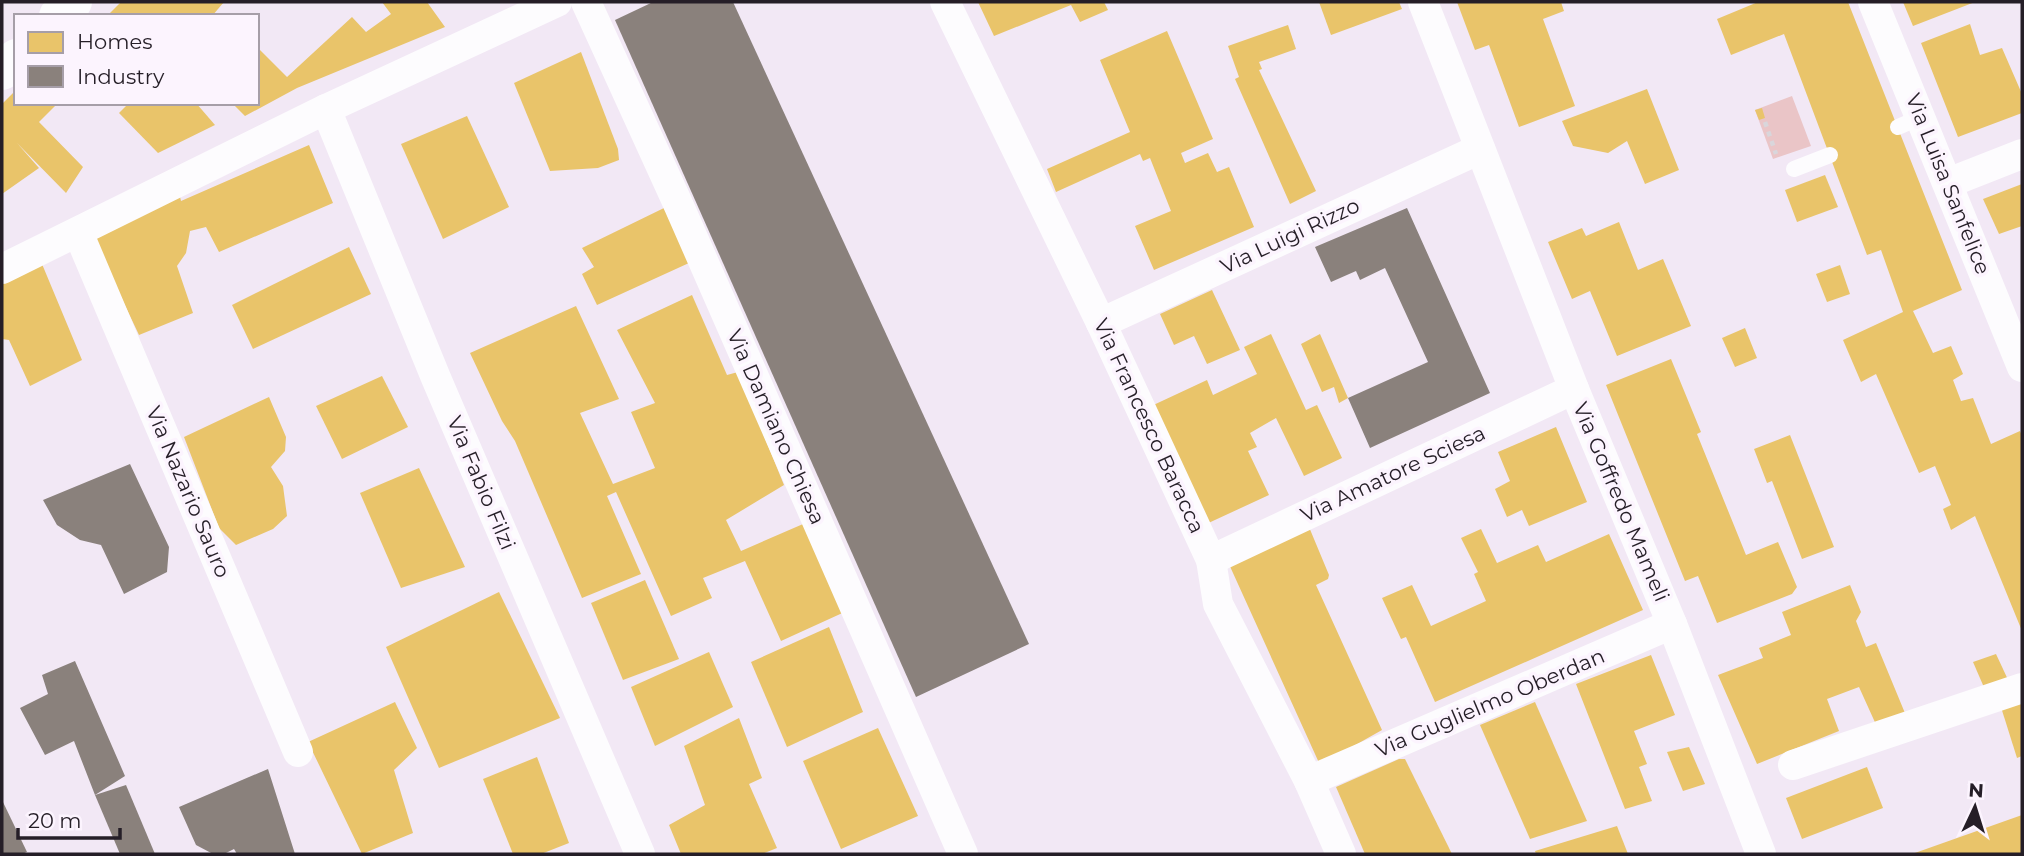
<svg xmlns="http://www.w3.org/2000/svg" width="2024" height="856" font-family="Montserrat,sans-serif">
  <rect width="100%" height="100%" fill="#f2e8f5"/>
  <polygon fill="#eac5c7" points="1792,96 1811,146 1773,159 1755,110"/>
  <g fill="#e9c46a">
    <polygon points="121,2 224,2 212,16 107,16"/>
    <polygon points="382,2 427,2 445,27 297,88 245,116 232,103 257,103 257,47 287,77 352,17 366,32 391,14"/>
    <polygon points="978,2 1104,2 1108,10 1080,22 1071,5 994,36"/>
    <polygon points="1319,2 1399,2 1402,9 1331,35"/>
    <polygon points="1457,2 1561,2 1564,11 1543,19 1575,106 1519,127 1489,45 1475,50"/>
    <polygon points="1758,2 1848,2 1962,290 1913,311 1933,353 1951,346 1963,374 1953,380 1961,401 1973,398 1991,444 2020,431 2022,436 2022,631 1975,516 1951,530 1943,509 1951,505 1935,466 1919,473 1876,374 1861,382 1843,340 1903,312 1881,250 1867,255 1784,34 1731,55 1717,19"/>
    <polygon points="1903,2 1975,2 1913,26"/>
    <polygon points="1970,24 1980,55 2002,48 2022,94 2022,113 1958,137 1921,43"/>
    <polygon points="1288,25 1296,49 1259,62 1262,69 1259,70 1316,191 1290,204 1235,79 1239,77 1228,46"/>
    <polygon points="1167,31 1213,139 1181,153 1185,163 1208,153 1217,172 1229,167 1254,227 1154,270 1135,226 1171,211 1150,158 1143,161 1140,154 1056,192 1047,169 1130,132 1100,60"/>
    <polygon points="581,52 618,149 619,160 598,168 550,171 514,83"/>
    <polygon points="1647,89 1679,170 1645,184 1627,141 1608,153 1573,146 1562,121"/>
    <polygon points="16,90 16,103 58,103 39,122 83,167 66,193 17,143 39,168 2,194 2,104"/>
    <polygon points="129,103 196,103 215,125 158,153 119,113"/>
    <polygon points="1762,108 1765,118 1759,120 1755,110"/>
    <polygon points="467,116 509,207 443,239 401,144"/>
    <polygon points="309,145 333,203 219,252 206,227 190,231 186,253 177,266 193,313 139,335 88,227 177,183 181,201"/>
    <polygon points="1825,175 1838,207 1797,222 1785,190"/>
    <polygon points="2022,184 2022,226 1999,234 1983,199"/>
    <polygon points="664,208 689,263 597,305 582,274 594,267 582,248"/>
    <polygon points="1619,222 1638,270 1663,259 1691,326 1617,356 1590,291 1572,299 1548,242 1582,228 1586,236"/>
    <polygon points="349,247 371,294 253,349 232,305"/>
    <polygon points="37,252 82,360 30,386 9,340 2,339 2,269"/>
    <polygon points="1840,265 1850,294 1827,302 1816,274"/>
    <polygon points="1212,290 1240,350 1207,364 1194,336 1174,345 1160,314"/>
    <polygon points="692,295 727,375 738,372 784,485 726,520 741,551 810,521 849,610 781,641 745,561 703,578 712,598 671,616 616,492 607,496 641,574 582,598 515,441 502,421 470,353 576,306 619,399 580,413 613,484 655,468 631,412 655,403 617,330"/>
    <polygon points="1745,328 1757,358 1735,367 1722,338"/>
    <polygon points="1271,334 1306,410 1317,405 1342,458 1304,476 1276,418 1250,433 1257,447 1248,451 1269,495 1202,526 1147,408 1207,380 1213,395 1257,374 1244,347"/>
    <polygon points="1320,334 1348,398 1339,403 1334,387 1322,392 1301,344"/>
    <polygon points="1671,359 1701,432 1697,434 1746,555 1778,542 1797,587 1792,594 1717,623 1698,576 1685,581 1606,385"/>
    <polygon points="382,376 408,427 342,459 316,406"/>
    <polygon points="269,397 286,437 285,451 271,467 283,486 287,516 273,529 236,545 219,528 184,437"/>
    <polygon points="1556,427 1587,502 1529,526 1522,510 1507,517 1495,489 1510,481 1498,452"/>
    <polygon points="1790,435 1834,547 1802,559 1772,481 1767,483 1754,449"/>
    <polygon points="419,468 465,567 401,588 360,493"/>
    <polygon points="1309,527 1329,575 1328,579 1316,585 1382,730 1320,765 1228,562"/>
    <polygon points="1481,529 1497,563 1538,545 1546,562 1609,534 1643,610 1435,702 1406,637 1401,639 1382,598 1412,585 1431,626 1486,601 1474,574 1478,572 1461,538"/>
    <polygon points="645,580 679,659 623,680 591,603"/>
    <polygon points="1850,585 1861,612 1856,621 1866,647 1876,643 1907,718 1878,729 1859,687 1827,699 1839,731 1757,764 1718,675 1763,658 1759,648 1791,635 1782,612"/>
    <polygon points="499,592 560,718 439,768 386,647"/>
    <polygon points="829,627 863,712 787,747 751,662"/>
    <polygon points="709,652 733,707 655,746 631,687"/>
    <polygon points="1996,654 2010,684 1986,692 1973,662"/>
    <polygon points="1651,655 1675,715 1634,731 1647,764 1639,767 1652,801 1625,809 1576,684"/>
    <polygon points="2022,696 2022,756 2017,758 2000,704"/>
    <polygon points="395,702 417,748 394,770 413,833 362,854 308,742"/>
    <polygon points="1535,702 1587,821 1530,839 1480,725"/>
    <polygon points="739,718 762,778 749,784 777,848 762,854 681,854 669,825 705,805 684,746"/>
    <polygon points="878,728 918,816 841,849 803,761"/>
    <polygon points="1689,747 1705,784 1683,791 1667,752"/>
    <polygon points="537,757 569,843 541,854 513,854 483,779"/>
    <polygon points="1399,759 1405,759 1452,854 1365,854 1336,787"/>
    <polygon points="1867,767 1883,808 1802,839 1786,798"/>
    <polygon points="2022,815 2022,854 1912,854"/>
    <polygon points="1617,826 1628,854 1536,854 1535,851"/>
  </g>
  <g fill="#8a817c">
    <polygon points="653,2 733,2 1029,644 916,697 615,20"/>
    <polygon points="1407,208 1490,393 1370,448 1348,398 1428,362 1385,268 1360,280 1356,271 1331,282 1315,247"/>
    <polygon points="130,464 169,547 167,572 124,594 101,545 80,540 57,525 43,500"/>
    <polygon points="75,661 125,776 95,795 74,741 45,755 20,708 48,694 42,675"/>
    <polygon points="268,769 295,854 237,854 234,849 224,854 213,854 196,845 179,807"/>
    <polygon points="126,785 155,854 120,854 95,795"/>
    <polygon points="2,800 27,852 22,854 2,854"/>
  </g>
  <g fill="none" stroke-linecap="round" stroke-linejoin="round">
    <polyline stroke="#d9d6db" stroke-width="4.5" stroke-dasharray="5 5" stroke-linecap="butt" points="1765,122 1776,154"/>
    <g stroke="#fdfcfe" stroke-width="16">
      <polyline points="1898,127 1921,117"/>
      <polyline points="1794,169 1830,155"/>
    </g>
    <g stroke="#fdfcfe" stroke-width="30">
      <polyline points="586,2 679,206 963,854"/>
      <polyline points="945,2 1101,323 1211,560 1218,604 1309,781 1341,854"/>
      <polyline points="1423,2 1574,389 1672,624 1761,854"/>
      <polyline points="1873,2 2022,367"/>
      <polyline points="326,109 436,378 640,854"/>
      <polyline points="1948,183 2022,154"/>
      <polyline points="78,232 298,752"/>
      <polyline points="2,269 326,109 557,2"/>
      <polyline points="1101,323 1480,149"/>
      <polyline points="1211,560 1574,389"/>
      <polyline points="1793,765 2022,688"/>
      <polyline points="1309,781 1672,624"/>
    </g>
    <g stroke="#fdfcfe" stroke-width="38">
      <polyline points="58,16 73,2"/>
      <polyline points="2,71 16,58"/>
    </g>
  </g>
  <g text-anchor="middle" stroke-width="7" stroke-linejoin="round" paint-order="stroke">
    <g font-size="21" fill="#251e27" stroke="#fcf4fe">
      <text transform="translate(1948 184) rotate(68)" y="7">Via Luisa Sanfelice</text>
      <text transform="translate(1290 236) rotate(-25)" y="7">Via Luigi Rizzo</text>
      <text transform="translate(1149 426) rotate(65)" y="7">Via Francesco Baracca</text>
      <text transform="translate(776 427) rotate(66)" y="7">Via Damiano Chiesa</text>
      <text transform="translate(1393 474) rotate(-25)" y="7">Via Amatore Sciesa</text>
      <text transform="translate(481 483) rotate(67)" y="7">Via Fabio Filzi</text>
      <text transform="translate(188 492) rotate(67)" y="7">Via Nazario Sauro</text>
      <text transform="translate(1621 502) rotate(67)" y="7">Via Goffredo Mameli</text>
      <text transform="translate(1490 703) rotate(-23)" y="7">Via Guglielmo Oberdan</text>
    </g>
  </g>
  <rect width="2024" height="856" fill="none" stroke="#251e27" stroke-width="7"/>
  <rect x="14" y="14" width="245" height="91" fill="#fcf4fe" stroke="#a69ea8" stroke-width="2"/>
  <rect x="28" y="32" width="35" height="21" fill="#e9c46a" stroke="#a69ea8" stroke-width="2"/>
  <text x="77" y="49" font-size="21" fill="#251e27">Homes</text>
  <rect x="28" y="66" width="35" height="21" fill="#8a817c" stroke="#a69ea8" stroke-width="2"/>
  <text x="77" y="84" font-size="21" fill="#251e27">Industry</text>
  <g transform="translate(1975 807) rotate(4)" stroke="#fcf4fe" stroke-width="5" paint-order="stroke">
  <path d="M0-5L12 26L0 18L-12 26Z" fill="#251e27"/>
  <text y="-10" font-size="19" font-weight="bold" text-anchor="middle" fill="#251e27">N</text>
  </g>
  <path d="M18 828v10h102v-10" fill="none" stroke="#251e27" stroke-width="3.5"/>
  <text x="28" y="828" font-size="21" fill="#251e27" stroke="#fcf4fe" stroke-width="5" paint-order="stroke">20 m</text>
</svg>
